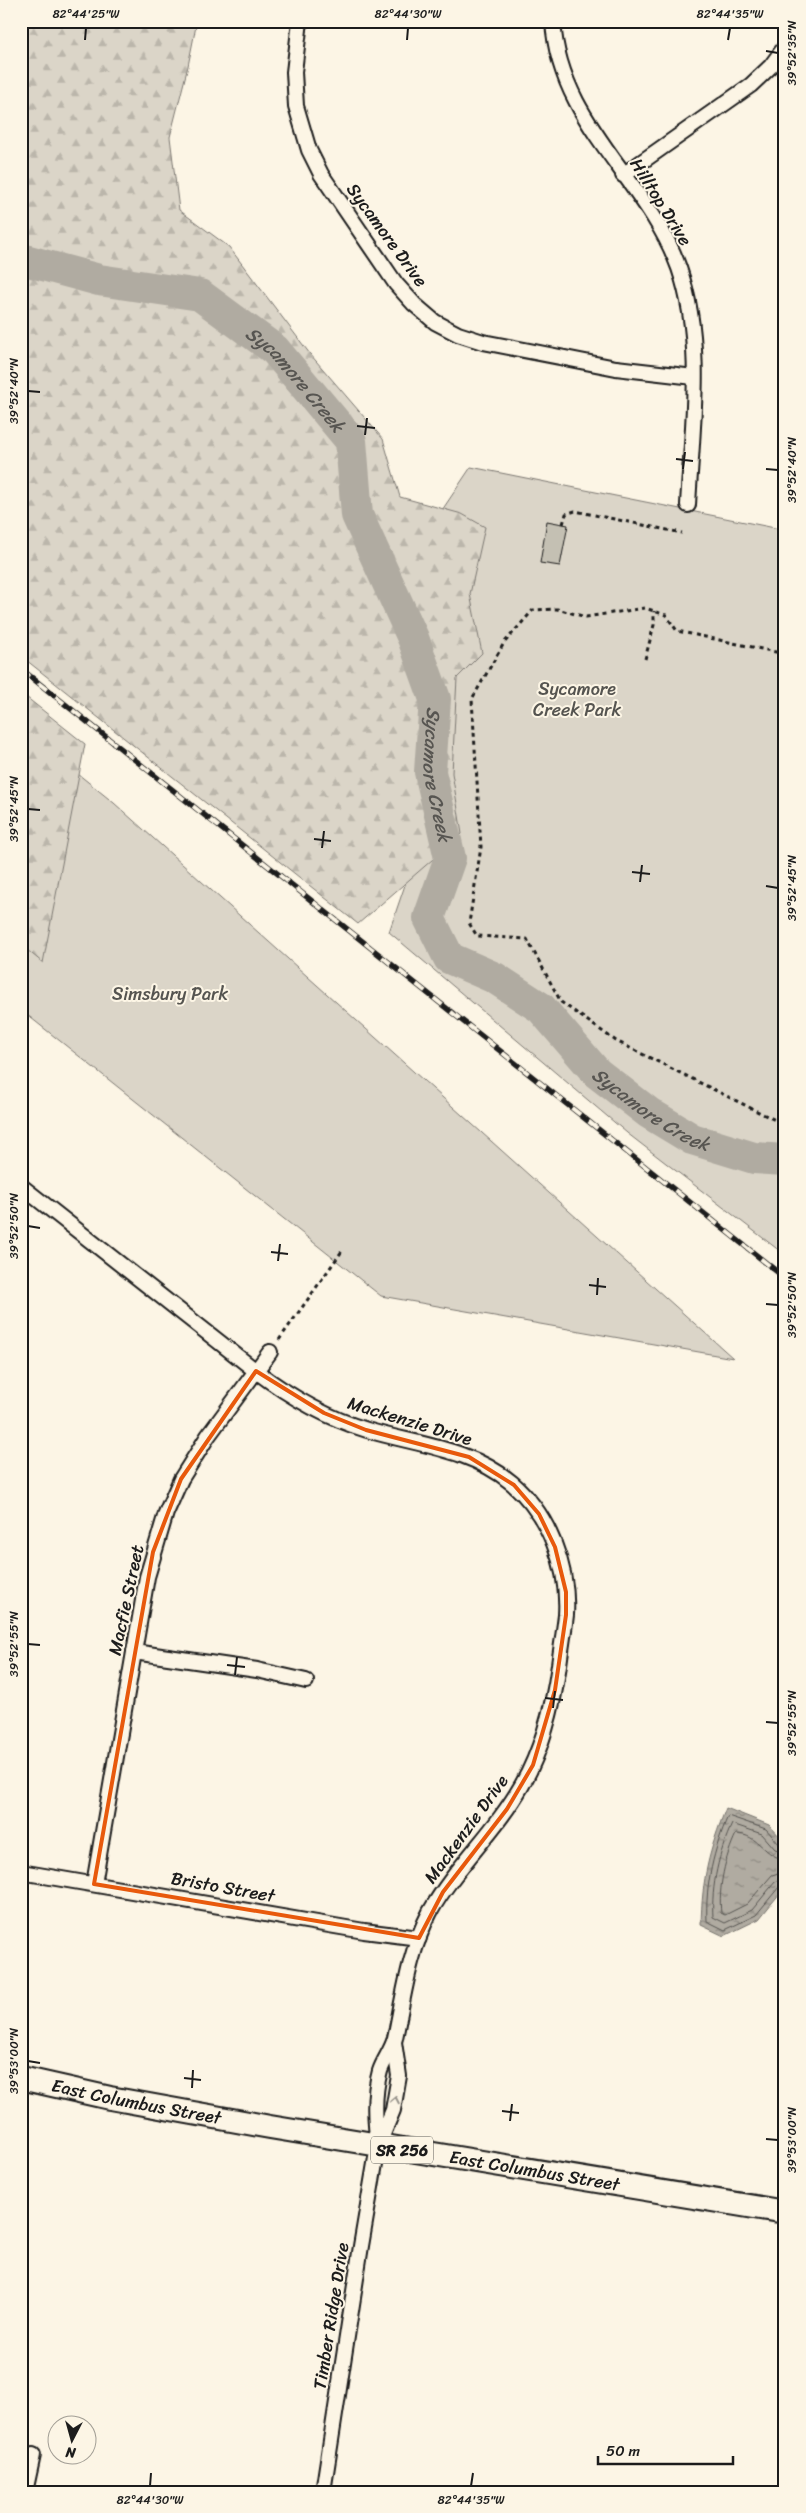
<svg xmlns="http://www.w3.org/2000/svg" width="806" height="2513" font-family="Sriracha,sans-serif">
  <defs>
    <pattern id="forest-firs" width="22" height="20" patternUnits="userSpaceOnUse" patternTransform="scale(1.25)"><rect width="22" height="20" fill="#dbd5c8"/><path d="M5 1l3.5 6h-7zM16 11l3.5 6h-7z" fill="#bbb6ab"/></pattern>
    <pattern id="water-ripples" width="26" height="14" patternUnits="userSpaceOnUse" patternTransform="scale(1.25)"><rect width="26" height="14" fill="#b0aba1"/><path d="M2 4q2-2 4 0t4 0M15 11q2-2 4 0t4 0" fill="none" stroke="#8e8a82"/></pattern>
  </defs>
  <rect width="100%" height="100%" fill="#fcf5e5"/>
  <filter id="ink" filterUnits="userSpaceOnUse"><feTurbulence type="fractalNoise" baseFrequency=".02" numOctaves="2"/><feDisplacementMap in="SourceGraphic" scale="10" xChannelSelector="R" yChannelSelector="G"/><feConvolveMatrix kernelMatrix="1 2 1 2 8 2 1 2 1" color-interpolation-filters="sRGB"/></filter>
  <g filter="url(#ink)">
    <g fill="#dbd5c8" stroke="#7c7872">
      <polygon points="471,467 785,530 785,1255 627,1133 389,932 422,835 371,616"/>
      <polygon points="21,728 114,803 733,1358 381,1296 21,1010"/>
    </g>
    <g fill="url(#forest-firs)" stroke="#7c7872">
      <polygon points="21,21 197,21 188,66 170,137 179,210 229,247 310,354 383,439 400,497 462,514 485,527 470,594 482,653 457,678 452,773 462,834 358,924 21,656"/>
      <polygon points="21,693 85,744 43,963 21,945"/>
    </g>
    <path fill="url(#water-ripples)" stroke="#75726c" d="M 726,1808 L 769,1825 L 785,1842 L 785,1887 L 759,1919 L 724,1936 L 701,1925 C 702,1878 709,1851 726,1808 Z"/>
    <g fill="none" stroke-linecap="round" stroke-linejoin="round">
      <g stroke="#575551" stroke-width="1">
        <path d="M 785,1845 L 779,1844 L 766,1829 L 728,1816 C 714,1849 705,1885 707,1921 L 725,1930 L 756,1915 L 779,1887 L 785,1885"/>
        <path d="M 785,1852 L 775,1849 L 762,1834 L 732,1824 C 719,1852 711,1886 713,1917 L 725,1923 L 752,1910 L 775,1882 L 785,1878"/>
        <path d="M 785,1859 C 765,1858 759,1834 736,1834 C 725,1857 718,1888 721,1913 L 725,1915 L 747,1904 L 772,1875 L 785,1871"/>
      </g>
      <path stroke="#b0aba1" stroke-width="32" id="s1" d="M 21,259 L 99,280 L 200,295 L 275,350 L 351,441 L 357,515 L 413,638 L 435,699 L 430,772 L 450,858 L 429,918 L 449,958 L 495,978 L 541,1008 L 597,1073 L 649,1113 L 692,1139 L 754,1158 L 785,1160"/>
    </g>
    <polygon fill="#c4c0b3" stroke="#1c1c1c" points="547,521 568,525 560,566 540,563"/>
    <g fill="none" stroke-linecap="round" stroke-linejoin="round">
      <g stroke="#1c1c1c" stroke-width="18">
        <g id="minor">
          <polyline points="300,21 294,72 296,106 309,150 321,174 396,284 414,304 435,322 458,334 483,342 616,368 694,377"/>
          <path d="M 553,21 C 559,123 647,179 679,268 C 705,343 692,427 688,505"/>
          <polyline points="623,175 751,85 771,66 785,47"/>
          <path d="M 21,1186 L 256,1371 C 289,1396 327,1418 367,1430 C 417,1445 470,1448 512,1483 C 549,1515 569,1568 566,1615 C 564,1632 561,1649 559,1665 C 553,1707 543,1748 522,1785 C 496,1831 456,1866 430,1912 C 409,1952 404,1995 395,2038 C 392,2050 384,2059 380,2071 C 373,2096 375,2120 378,2146"/>
          <polyline points="134,1652 257,1670 306,1681"/>
          <polyline points="21,1872 364,1931 419,1938"/>
          <polyline points="94,1884 147,1577 166,1513 181,1479 208,1436 270,1352"/>
          <polyline points="25,2492 33,2455"/>
          <polyline points="323,2492 361,2246 378,2146 393,2110 399,2076 394,2042"/>
        </g>
      </g>
      <g stroke="#1c1c1c" stroke-width="26">
        <g id="primary">
          <path id="s2" d="M 21,2078 L 110,2098 L 270,2127 L 785,2212"/>
        </g>
      </g>
      <g stroke="#1c1c1c" stroke-width="3" stroke-dasharray="4 4" stroke-linecap="butt">
        <polyline points="563,524 566,514 575,511 682,533"/>
        <polyline points="785,654 677,631 666,615 645,608 586,617 557,609 533,610 504,643 472,699 481,847 469,923 477,936 527,939 561,1002 616,1041 785,1125"/>
        <polyline points="645,659 654,625 654,611"/>
        <polyline points="279,1340 342,1251"/>
      </g>
      <use href="#minor" stroke="#fcf5e5" stroke-width="14"/>
      <use href="#primary" stroke="#fcf5e5" stroke-width="22"/>
      <g stroke="#1c1c1c" stroke-width="5.5">
        <polyline id="rail" points="21,669 785,1278"/>
      </g>
      <use href="#rail" stroke="#fcf5e5" stroke-width="4" stroke-dasharray="11" stroke-linecap="butt"/>
    </g>
    <defs><path id="oneway-chevron" d="M-2-3.5L2.5 0L-2 3.5" fill="none" stroke-width="1.6" stroke-linecap="round" stroke-linejoin="round" transform="scale(1.25)"/></defs>
    <use stroke="#97938b" href="#oneway-chevron" transform="translate(395 2100) rotate(-79)"/>
  </g>
  <path fill="none" stroke="#e8590c" stroke-width="4" stroke-linejoin="round" d="M 256,1371 L 324,1413 L 366,1430 L 469,1457 L 514,1485 L 539,1514 L 555,1547 L 566,1592 L 566,1615 L 555,1690 L 533,1765 L 507,1809 L 443,1892 L 419,1938 L 94,1884 L 153,1552 L 181,1479 Z"/>
  <path fill="none" stroke="#1c1c1c" stroke-width="2" d="M 85,40 L 86,28M 407,40 L 408,28M 728,40 L 730,28M 766,51 L 778,53M 28,391 L 40,392M 357,426 L 375,428M 365,435 L 367,418M 676,459 L 693,461M 683,469 L 685,452M 766,469 L 778,470M 28,809 L 40,810M 314,839 L 331,841M 322,848 L 324,831M 632,872 L 650,874M 640,882 L 642,865M 766,886 L 778,888M 28,1226 L 40,1228M 271,1252 L 288,1254M 278,1261 L 280,1244M 589,1285 L 606,1287M 597,1295 L 598,1278M 766,1304 L 778,1305M 28,1644 L 40,1645M 227,1665 L 245,1667M 235,1675 L 237,1657M 545,1698 L 563,1700M 553,1708 L 555,1691M 766,1722 L 778,1723M 28,2061 L 40,2063M 184,2078 L 201,2080M 192,2088 L 193,2070M 502,2111 L 519,2113M 510,2121 L 512,2104M 766,2139 L 778,2140M 150,2486 L 151,2473M 471,2486 L 473,2473"/>
  <g text-anchor="middle" stroke-width="4" stroke-linejoin="round" paint-order="stroke">
    <rect fill="#fcf5e5" stroke="#5f5d58" stroke-width="1" x="371" y="2136.5" width="62" height="27" rx="4"/>
    <g font-size="16" font-weight="bold" fill="#1c1c1c">
      <text x="402" y="2156">SR 256</text>
    </g>
    <g font-size="18" fill="#1c1c1c" stroke="#fcf5e5">
      <text transform="translate(661 202) rotate(58)" y="6">Hilltop Drive</text>
      <text transform="translate(387 235) rotate(54)" y="6">Sycamore Drive</text>
      <text transform="translate(410 1421) rotate(17)" y="6">Mackenzie Drive</text>
      <text transform="translate(126 1600) rotate(-78)" y="6">Macfie Street</text>
      <text transform="translate(466 1829) rotate(-54)" y="6">Mackenzie Drive</text>
      <text transform="translate(223 1887) rotate(10)" y="6">Bristo Street</text>
      <text dy="6" stroke="none"><textPath href="#s2" startOffset="118">East Columbus Street</textPath></text>
      <text dy="6" stroke="none"><textPath href="#s2" startOffset="522">East Columbus Street</textPath></text>
      <text transform="translate(331 2316) rotate(-81)" y="6">Timber Ridge Drive</text>
    </g>
    <g font-size="18" fill="#555450" stroke="#fcf5e5">
      <text x="577" y="695">Sycamore<tspan x="577" dy="21">Creek Park</tspan></text>
      <text x="170" y="1000">Simsbury Park</text>
    </g>
    <g font-size="19" font-style="italic" fill="#575551" stroke="#fcf5e5">
      <text dy="7" stroke="none"><textPath href="#s1" startOffset="311">Sycamore Creek</textPath></text>
      <text dy="7" stroke="none"><textPath href="#s1" startOffset="745">Sycamore Creek</textPath></text>
      <text dy="7" stroke="none"><textPath href="#s1" startOffset="1195">Sycamore Creek</textPath></text>
    </g>
  </g>
  <rect width="806" height="2513" fill="none" stroke="#fcf5e5" stroke-width="55"/>
  <g transform="translate(72 2440) rotate(186)"><circle r="24" fill="#fcf5e5" stroke="#a29e95"/>
  <path d="M0-4L9 19L0 12L-9 19Z" fill="#1c1c1c"/>
  <text y="-8" font-size="14" font-weight="bold" text-anchor="middle" fill="#1c1c1c">N</text>
  </g>
  <path d="M598 2456v8h135v-8" fill="none" stroke="#1c1c1c" stroke-width="2.5"/>
  <text x="606" y="2456" font-size="15" fill="#1c1c1c" stroke="#fcf5e5" stroke-width="4" paint-order="stroke">50 m</text>
  <rect x="28" y="28" width="750" height="2458" fill="none" stroke="#1c1c1c" stroke-width="2"/>
  <g font-size="12" text-anchor="middle" fill="#1c1c1c">
    <text x="86" y="18">82°44'25"W</text>
    <text x="408" y="18">82°44'30"W</text>
    <text x="730" y="18">82°44'35"W</text>
    <text transform="translate(792 53) rotate(-90)" y="4">39°52'35"N</text>
    <text transform="translate(14 391) rotate(-90)" y="4">39°52'40"N</text>
    <text transform="translate(792 470) rotate(-90)" y="4">39°52'40"N</text>
    <text transform="translate(14 809) rotate(-90)" y="4">39°52'45"N</text>
    <text transform="translate(792 888) rotate(-90)" y="4">39°52'45"N</text>
    <text transform="translate(14 1226) rotate(-90)" y="4">39°52'50"N</text>
    <text transform="translate(792 1305) rotate(-90)" y="4">39°52'50"N</text>
    <text transform="translate(14 1644) rotate(-90)" y="4">39°52'55"N</text>
    <text transform="translate(792 1723) rotate(-90)" y="4">39°52'55"N</text>
    <text transform="translate(14 2061) rotate(-90)" y="4">39°53'00"N</text>
    <text transform="translate(792 2140) rotate(-90)" y="4">39°53'00"N</text>
    <text x="150" y="2504">82°44'30"W</text>
    <text x="471" y="2504">82°44'35"W</text>
  </g>
</svg>
